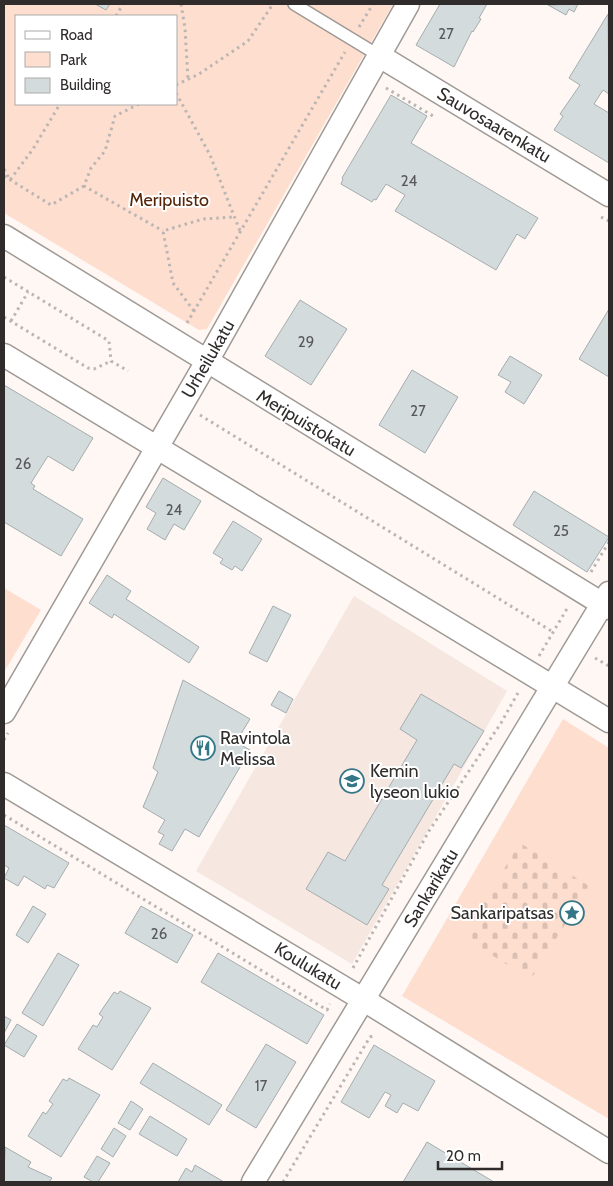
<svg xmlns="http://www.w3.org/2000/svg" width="613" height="1186" font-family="Cabin,sans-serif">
  <defs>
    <pattern id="cemetery-stones" width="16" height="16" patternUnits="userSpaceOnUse" patternTransform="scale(1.25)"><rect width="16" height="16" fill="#fedecf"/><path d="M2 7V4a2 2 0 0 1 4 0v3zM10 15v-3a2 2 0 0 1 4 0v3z" fill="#dabfb2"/></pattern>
  </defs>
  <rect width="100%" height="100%" fill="#fef7f3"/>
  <polygon fill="#f6e7e0" points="354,596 507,691 352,964 196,871"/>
  <g fill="#fedecf" fill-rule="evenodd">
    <path d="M 4,4 L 393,4 L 207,329 L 199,330 L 4,213 ZM 16,16 L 176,16 L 176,104 L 16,104 Z"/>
    <polygon points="4,588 41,610 4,672"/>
    <polygon points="563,719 609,748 609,1119 402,996"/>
  </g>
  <polygon fill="url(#cemetery-stones)" points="520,843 589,886 531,979 462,937"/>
  <g fill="#d3dbdd" stroke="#a5adaf">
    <polygon points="95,4 110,4 106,10"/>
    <polygon points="440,4 487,4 479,18 481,19 473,32 472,31 454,67 416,45"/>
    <polygon points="578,4 574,12 569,9 566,15 548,5"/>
    <polygon points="608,14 609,94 603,90 594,104 609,113 609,163 554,130 563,116 560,114 580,85 569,78"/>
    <polygon points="391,95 427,116 411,143 538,218 525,239 517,234 496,270 395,211 405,195 386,184 376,200 374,199 372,202 341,184 343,179 342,178"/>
    <polygon points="300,300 347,329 311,385 265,356"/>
    <polygon points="609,309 609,377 579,359"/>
    <polygon points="510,356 542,375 524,404 505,392 511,382 498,375"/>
    <polygon points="412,370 458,397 425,453 379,425"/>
    <polygon points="4,385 93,438 73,471 48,456 31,483 35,486 33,489 83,519 61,556 4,522"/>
    <polygon points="163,478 201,501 184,530 174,524 165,540 147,529 156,513 146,507"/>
    <polygon points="534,491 609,537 587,572 513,525"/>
    <polygon points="233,521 262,539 242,571 235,566 232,570 220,563 223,559 213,553"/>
    <polygon points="107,575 131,591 126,599 199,647 189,663 114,614 112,618 89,603"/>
    <polygon points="273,606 291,615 267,662 249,653"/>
    <polygon points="183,680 250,719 236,742 250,750 199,837 185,829 172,851 159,844 164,835 158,832 165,820 143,807 158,772 153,768"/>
    <polygon points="279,691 293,699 286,713 271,705"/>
    <polygon points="421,694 484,731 461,768 454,764 382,885 389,889 367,925 306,889 328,852 345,861 417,740 400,729"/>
    <polygon points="4,825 69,863 54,888 47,885 45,889 24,876 18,886 4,878 9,868 4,865"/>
    <polygon points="33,906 46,914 28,943 16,935"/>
    <polygon points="141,906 193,935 177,963 125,933"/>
    <polygon points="58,953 79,965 43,1026 22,1013"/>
    <polygon points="218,953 324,1015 307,1044 201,982"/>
    <polygon points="120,991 151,1008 112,1070 78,1049 93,1025 97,1027 103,1017 99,1014 114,992 118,994"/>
    <polygon points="4,1016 11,1020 4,1033"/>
    <polygon points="17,1024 37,1036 24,1057 4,1045"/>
    <polygon points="266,1044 296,1062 256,1128 226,1110"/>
    <polygon points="374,1045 435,1081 418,1111 403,1103 397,1113 385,1106 391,1095 385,1092 369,1118 341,1102"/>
    <polygon points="153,1063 222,1105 209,1125 140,1083"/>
    <polygon points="69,1078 100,1095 61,1157 28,1136 43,1112 46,1114 53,1104 49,1101 63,1079 67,1081"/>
    <polygon points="131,1101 143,1109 130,1130 118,1123"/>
    <polygon points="150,1116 187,1139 177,1156 139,1134"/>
    <polygon points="114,1128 126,1136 113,1157 101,1149"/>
    <polygon points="427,1142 494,1182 403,1182"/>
    <polygon points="5,1147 31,1162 28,1167 52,1178 49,1182 4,1182"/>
    <polygon points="97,1156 110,1163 98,1182 93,1182 84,1177"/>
    <polygon points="195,1165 224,1182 178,1182 186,1168 192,1172"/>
  </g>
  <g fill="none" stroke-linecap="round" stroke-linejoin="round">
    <g stroke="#a09a96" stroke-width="14">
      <polyline id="lane" points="294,4 378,55"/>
    </g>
    <g stroke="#a09a96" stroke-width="25">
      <g id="street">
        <polyline points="378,55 609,195"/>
        <polyline points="4,236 609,608"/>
        <polyline points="4,355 609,721"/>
        <polyline points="4,712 206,363 408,4"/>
        <polyline points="4,784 364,1000 609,1152"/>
        <polyline points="253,1182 609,593"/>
      </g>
    </g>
    <g stroke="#bcb6b3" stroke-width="3" stroke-dasharray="2.5 4" stroke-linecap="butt">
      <polyline points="181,4 185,28 188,80"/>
      <polyline points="116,16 123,4"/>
      <polyline points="359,27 373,4"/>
      <polyline points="176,85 199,74 248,41 273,4"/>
      <polyline points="386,88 433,116"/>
      <polyline points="176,93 210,155 240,231"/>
      <polyline points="139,104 115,116 105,151 91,168 84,186 163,231"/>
      <polyline points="4,169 10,180 33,149 60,104"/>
      <polyline points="4,176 51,205 84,186"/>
      <polyline points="601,217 609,221"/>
      <polyline points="4,277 109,341 111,361 128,371"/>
      <polyline points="194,311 173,283 163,231 203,219 235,217"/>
      <polyline points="4,317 88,368 94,369 111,361"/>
      <polyline points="11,321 28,292"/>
      <polyline points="187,323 345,52"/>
      <polyline points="200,415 553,632"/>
      <polyline points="591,572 609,542"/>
      <polyline points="539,656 568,607"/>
      <polyline points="595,658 609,666"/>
      <polyline points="4,740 8,733"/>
      <polyline points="4,815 327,1010 330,1004"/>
      <polyline points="353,968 429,831 501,723 519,691"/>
      <polyline points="283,1182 370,1037 376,1035"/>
    </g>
    <use href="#lane" stroke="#fff" stroke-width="11"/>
    <use href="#street" stroke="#fff" stroke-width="22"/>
  </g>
  <defs>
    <g id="restaurant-ring" transform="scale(1.25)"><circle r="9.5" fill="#fff" stroke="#347887" stroke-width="1.5"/><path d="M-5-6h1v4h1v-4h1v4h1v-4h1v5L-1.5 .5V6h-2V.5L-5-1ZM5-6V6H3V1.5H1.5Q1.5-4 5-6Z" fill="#347887"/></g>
    <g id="school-ring" transform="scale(1.25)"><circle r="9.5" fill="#fff" stroke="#347887" stroke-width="1.5"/><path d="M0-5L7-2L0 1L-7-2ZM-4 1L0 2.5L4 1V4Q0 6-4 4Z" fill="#347887"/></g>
    <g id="sight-ring" transform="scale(1.25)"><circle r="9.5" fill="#fff" stroke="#347887" stroke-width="1.5"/><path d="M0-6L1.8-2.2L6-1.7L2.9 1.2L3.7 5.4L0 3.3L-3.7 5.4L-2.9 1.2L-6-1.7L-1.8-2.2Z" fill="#347887"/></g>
  </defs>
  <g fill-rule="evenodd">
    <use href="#restaurant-ring" x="203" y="748"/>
    <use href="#school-ring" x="352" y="781"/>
    <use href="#sight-ring" x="572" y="913"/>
  </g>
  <g text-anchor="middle" stroke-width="4" stroke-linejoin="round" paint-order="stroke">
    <g font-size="15" fill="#585858">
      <text x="446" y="39">27</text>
      <text x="409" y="186">24</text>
      <text x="306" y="347">29</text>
      <text x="418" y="416">27</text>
      <text x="23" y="469">26</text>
      <text x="174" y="515">24</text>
      <text x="561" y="536">25</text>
      <text x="159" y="939">26</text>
      <text x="261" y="1091">17</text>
    </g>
    <g font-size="18" fill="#2f2c2b" stroke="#fff">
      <text transform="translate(494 125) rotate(31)" y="6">Sauvosaarenkatu</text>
      <text transform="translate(208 359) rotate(-60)" y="6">Urheilukatu</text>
      <text transform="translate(306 423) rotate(31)" y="6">Meripuistokatu</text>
      <text transform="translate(431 888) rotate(-59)" y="6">Sankarikatu</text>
      <text transform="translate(308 966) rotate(31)" y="6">Koulukatu</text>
    </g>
    <g font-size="18" fill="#542507" stroke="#fff">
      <text x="169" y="206">Meripuisto</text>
    </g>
    <g font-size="18" fill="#2f2c2b" stroke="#fff" text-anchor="start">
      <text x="220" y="744">Ravintola<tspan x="220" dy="21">Melissa</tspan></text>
      <text x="370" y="777">Kemin<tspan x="370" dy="21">lyseon lukio</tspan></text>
      <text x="554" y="919" text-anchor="end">Sankaripatsas</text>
    </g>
  </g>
  <rect width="613" height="1186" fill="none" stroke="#2f2c2b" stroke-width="10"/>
  <rect x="15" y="15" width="162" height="90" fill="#ffffff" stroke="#acabaa"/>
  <rect x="25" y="31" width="25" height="8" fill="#ffffff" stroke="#acabaa"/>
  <text x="60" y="40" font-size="15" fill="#2f2c2b">Road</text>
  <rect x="25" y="52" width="25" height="15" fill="#fedecf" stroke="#acabaa"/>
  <text x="60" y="65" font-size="15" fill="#2f2c2b">Park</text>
  <rect x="25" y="78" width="25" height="15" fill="#d3dbdd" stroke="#acabaa"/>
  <text x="60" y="90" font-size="15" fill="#2f2c2b">Building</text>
  <path d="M438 1161v8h64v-8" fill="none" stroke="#2f2c2b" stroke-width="2.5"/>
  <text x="446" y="1161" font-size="15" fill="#2f2c2b" stroke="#ffffff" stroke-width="4" paint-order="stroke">20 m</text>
</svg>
